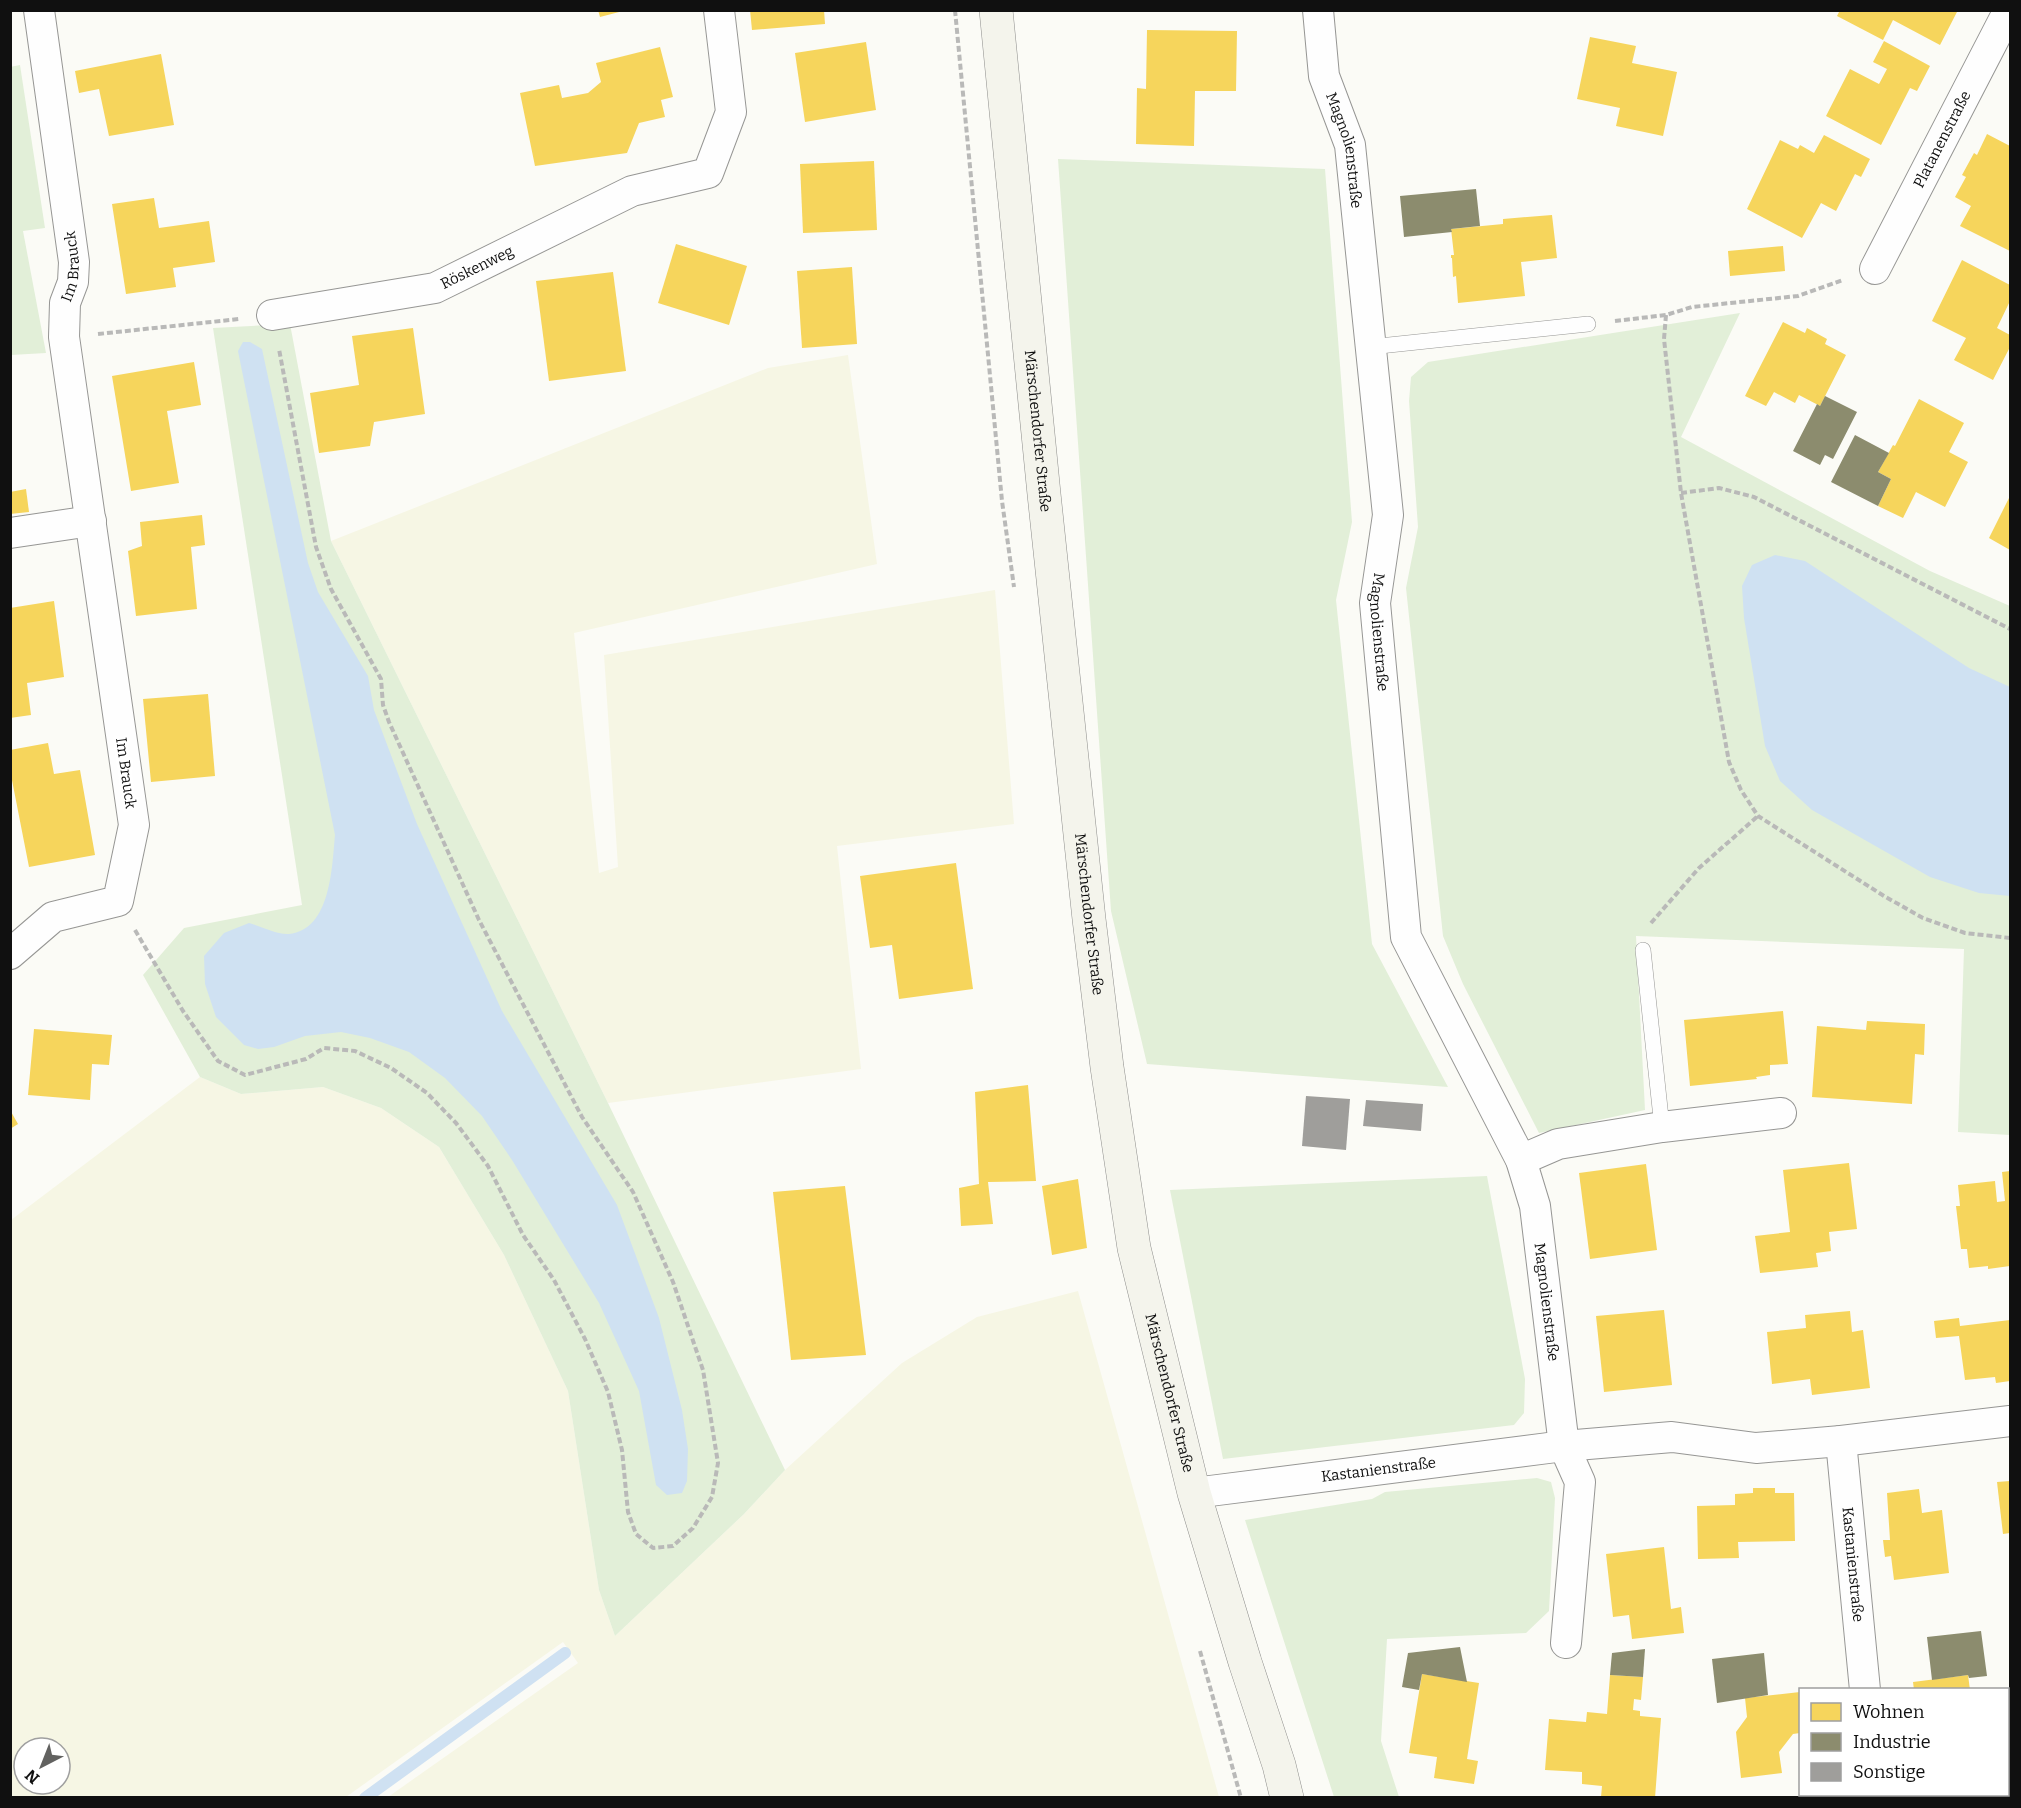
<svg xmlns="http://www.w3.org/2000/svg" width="2021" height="1808" font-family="Bitter,serif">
  <rect width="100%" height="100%" fill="#fbfbf6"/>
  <g fill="#f6f6e4" fill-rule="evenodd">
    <polygon points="848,355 877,564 574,633 599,873 618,867 604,655 995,590 1014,824 837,846 861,1069 608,1103 331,541 768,368"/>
    <path d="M 200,1077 L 241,1094 L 323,1087 L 381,1108 L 439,1147 L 504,1255 L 568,1391 L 599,1590 L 615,1636 L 744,1514 L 785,1470 L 902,1363 L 977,1317 L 1078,1291 L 1219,1797 L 388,1797 L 578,1663 L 563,1642 L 346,1797 L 11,1798 L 11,1220 ZM 24,1748 L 60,1748 L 60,1784 L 24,1784 Z"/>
  </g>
  <g fill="#e2efd8">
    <polygon points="20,65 45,228 23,231 46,353 11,355 10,67"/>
    <polygon points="1058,159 1325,169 1352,522 1336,600 1372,944 1448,1087 1147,1064 1111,911"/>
    <polygon points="1740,313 1681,437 1930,571 2010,606 2010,1135 1958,1132 1964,949 1636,936 1645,1110 1539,1133 1463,984 1443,936 1406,588 1418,527 1409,401 1411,377 1428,362"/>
    <polygon points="290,324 331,541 608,1103 785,1470 744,1514 615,1636 599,1590 568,1391 504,1255 439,1147 381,1108 323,1087 241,1094 200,1077 143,975 184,928 302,905 213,328"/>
    <polygon points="1487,1176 1525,1379 1524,1413 1514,1425 1223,1459 1170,1190"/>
    <polygon points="1537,1478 1551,1482 1555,1498 1549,1611 1526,1633 1387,1639 1381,1741 1399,1797 1334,1797 1245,1520 1372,1499 1385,1492"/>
  </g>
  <g fill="#cfe1f2">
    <path d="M 243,342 L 250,342 L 262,349 L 308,563 L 318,592 L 368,676 L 374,710 L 417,824 L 502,1011 L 617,1205 L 659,1318 L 682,1410 L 688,1449 L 687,1481 L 682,1493 L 667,1495 L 656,1485 L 639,1391 L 599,1303 L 512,1160 L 482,1116 L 445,1078 L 409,1052 L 370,1038 L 341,1032 L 305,1036 L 274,1047 L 258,1049 L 244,1045 L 216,1017 L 205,984 L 204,956 L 224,933 L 249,923 C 260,926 277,935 289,934 C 331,930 332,866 335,835 L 238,351 Z"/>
    <polygon points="1775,555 1805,561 1969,668 2010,687 2010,896 1979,893 1930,877 1812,810 1780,781 1765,746 1744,618 1742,586 1752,565"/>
  </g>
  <g fill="#f6d55c">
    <polygon points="598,10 623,10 623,11 600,17"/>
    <polygon points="750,10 824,10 825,24 752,30"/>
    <polygon points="1840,10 1958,10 1940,45 1893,20 1883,40 1837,16"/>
    <polygon points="1147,30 1237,31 1236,91 1195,91 1194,146 1136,144 1137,88 1146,89"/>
    <polygon points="1590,37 1636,46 1632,63 1677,72 1663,136 1616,126 1620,108 1577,99"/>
    <polygon points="1884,41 1930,66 1917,91 1910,88 1881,145 1826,116 1850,69 1879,84 1887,69 1873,62"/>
    <polygon points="866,42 876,110 805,122 795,53"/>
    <polygon points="660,47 673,97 661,100 665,117 639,123 627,153 535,166 520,93 559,85 562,98 588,93 601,82 596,63"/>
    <polygon points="161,54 174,125 109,136 99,89 79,93 75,71"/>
    <polygon points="1987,134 2010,146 2009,223 2010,251 1960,226 1971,206 1955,197 1966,177 1962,175 1974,153 1977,155"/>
    <polygon points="1824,135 1870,159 1861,177 1855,174 1836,211 1821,203 1802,238 1747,209 1780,140 1798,149 1800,145 1814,153"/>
    <polygon points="874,161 877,230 803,233 800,164"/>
    <polygon points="154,198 159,228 209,221 215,262 173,268 176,287 126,294 112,204"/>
    <polygon points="1552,215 1557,258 1521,262 1525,296 1458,303 1456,276 1453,277 1452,258 1451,258 1451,255 1454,255 1451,229 1503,224 1503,219"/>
    <polygon points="676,244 747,266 729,325 658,303"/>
    <polygon points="1783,246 1785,271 1730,276 1728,251"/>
    <polygon points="1962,260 2010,285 2010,301 1997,328 2010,335 2010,347 1993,380 1954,360 1966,338 1932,321"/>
    <polygon points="852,267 857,344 802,348 797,271"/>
    <polygon points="613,272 626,371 549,381 536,281"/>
    <polygon points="1783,322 1805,333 1807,328 1827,339 1825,344 1846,355 1820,406 1799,395 1795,403 1774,392 1766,406 1745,396"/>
    <polygon points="413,328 425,414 374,422 370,446 319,453 310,393 359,385 352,336"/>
    <polygon points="194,362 201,405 167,411 179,483 131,491 112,376"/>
    <polygon points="1919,399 1964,423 1949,452 1968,462 1945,507 1916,492 1903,518 1878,506 1891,479 1878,472 1893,445 1895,446"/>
    <polygon points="26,489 29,512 10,514 10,492"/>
    <polygon points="2010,496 2010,550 1989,538"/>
    <polygon points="202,515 205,545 191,547 197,609 136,616 128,551 142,546 140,522"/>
    <polygon points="54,601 64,677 27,683 31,715 10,718 10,608"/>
    <polygon points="208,694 215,776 151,782 143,699"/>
    <polygon points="48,743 54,774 80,770 95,855 29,867 10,770 10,750"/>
    <polygon points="956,863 973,989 899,999 892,945 870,948 860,876"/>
    <polygon points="1783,1011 1788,1064 1770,1065 1770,1075 1756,1077 1757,1079 1690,1086 1684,1020"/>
    <polygon points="1867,1021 1925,1024 1924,1055 1915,1054 1912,1104 1812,1097 1817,1026 1866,1030"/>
    <polygon points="34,1029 112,1035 109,1065 92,1064 90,1100 28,1095"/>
    <polygon points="1028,1085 1036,1181 988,1182 993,1224 961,1226 959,1188 979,1184 975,1092"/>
    <polygon points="10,1110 18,1124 10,1129"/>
    <polygon points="1849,1163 1857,1229 1829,1232 1831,1251 1816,1253 1818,1267 1760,1273 1755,1236 1790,1232 1783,1170"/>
    <polygon points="1646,1164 1657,1250 1590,1259 1579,1173"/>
    <polygon points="2010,1171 2010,1266 1988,1269 1988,1266 1969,1268 1967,1249 1961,1249 1956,1206 1960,1206 1958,1185 1995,1181 1997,1202 2005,1201 2002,1172"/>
    <polygon points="1078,1179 1087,1248 1052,1255 1042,1186"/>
    <polygon points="845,1186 866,1355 791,1360 773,1192"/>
    <polygon points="1664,1310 1672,1385 1604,1392 1596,1316"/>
    <polygon points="1850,1311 1852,1332 1863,1330 1870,1388 1812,1395 1810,1379 1772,1384 1767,1332 1806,1328 1805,1315"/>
    <polygon points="1959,1318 1960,1326 2010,1320 2010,1381 1996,1383 1995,1377 1965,1380 1959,1336 1936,1338 1934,1321"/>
    <polygon points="2010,1481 2010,1533 2003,1534 1997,1482"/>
    <polygon points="1753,1488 1775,1488 1775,1493 1794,1493 1795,1541 1738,1542 1739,1558 1698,1559 1697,1506 1735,1505 1735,1494 1753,1493"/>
    <polygon points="1919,1489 1922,1513 1942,1510 1949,1573 1894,1580 1891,1556 1885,1557 1883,1540 1890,1540 1887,1493"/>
    <polygon points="1664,1547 1671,1609 1681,1607 1684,1633 1632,1639 1629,1615 1613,1617 1606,1554"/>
    <polygon points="1422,1674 1479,1683 1467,1759 1478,1761 1474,1784 1434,1778 1437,1757 1409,1753"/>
    <polygon points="1610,1675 1643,1677 1641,1700 1634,1699 1633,1710 1640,1711 1640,1716 1661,1718 1655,1798 1601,1797 1602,1786 1582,1784 1582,1772 1545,1770 1549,1719 1586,1722 1587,1712 1607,1714"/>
    <polygon points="1968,1675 1970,1690 1914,1690 1913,1682"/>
    <polygon points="1800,1692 1800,1733 1793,1734 1779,1752 1782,1773 1741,1778 1736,1732 1747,1717 1745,1698"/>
  </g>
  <g fill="#8c8c6e">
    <polygon points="1476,189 1480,226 1451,229 1452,232 1404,237 1400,196"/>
    <polygon points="1825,396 1857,412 1833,459 1825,455 1820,465 1793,451 1817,404 1820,406"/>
    <polygon points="1855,435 1889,453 1878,472 1891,479 1878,506 1831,482"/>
    <polygon points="1981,1631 1987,1676 1969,1678 1968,1675 1932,1680 1927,1637"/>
    <polygon points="1460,1647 1467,1682 1422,1674 1419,1690 1402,1687 1408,1653"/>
    <polygon points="1645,1649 1643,1677 1610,1675 1612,1653"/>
    <polygon points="1764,1653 1768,1695 1717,1703 1712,1659"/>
  </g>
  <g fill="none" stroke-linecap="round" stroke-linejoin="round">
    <polyline stroke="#cfe1f2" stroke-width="12" points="365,1798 565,1653"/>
  </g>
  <g fill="#9f9e9b">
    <polygon points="1306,1096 1350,1099 1346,1150 1302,1146"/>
    <polygon points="1366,1100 1423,1104 1421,1131 1363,1126"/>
  </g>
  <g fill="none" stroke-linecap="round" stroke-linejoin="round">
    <g stroke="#969694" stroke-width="16">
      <g id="lane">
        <polyline points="1370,347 1588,324"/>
        <polyline points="1643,950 1662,1127"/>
      </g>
    </g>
    <g stroke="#969694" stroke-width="32">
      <g id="street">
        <path id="s1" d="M 1318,10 L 1324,76 L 1350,145 L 1388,515 L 1375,603 L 1406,937 L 1521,1160 L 1535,1206 L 1564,1446 L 1580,1482 L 1566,1643"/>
        <path id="s2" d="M 1875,269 L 2009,10"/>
        <path id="s3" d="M 272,315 L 435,288 L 632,191 L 708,173 L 731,112 L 719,10"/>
        <polyline points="10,533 91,521"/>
        <path id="s4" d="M 10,954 L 53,917 L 118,901 L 134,825 L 64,337 L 65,303 L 73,282 L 74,262 L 39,10"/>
        <polyline points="1521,1160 1558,1144 1662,1127 1781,1113"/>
        <path id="s5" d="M 1841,1441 L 1865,1690"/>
        <path id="s6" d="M 1194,1493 L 1564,1446 L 1672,1437 L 1756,1448 L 1841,1441 L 2010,1421"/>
        <polyline points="1876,1794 1876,1798"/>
      </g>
    </g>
    <g stroke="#8c8c8a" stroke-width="34">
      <g id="secondary">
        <path id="s7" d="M 996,10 L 1044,494 L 1089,919 L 1107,1067 L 1134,1248 L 1194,1493 L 1245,1662 L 1279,1765 L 1287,1798"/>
      </g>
    </g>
    <g stroke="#b9b9b8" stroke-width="4" stroke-dasharray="6 3" stroke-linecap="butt">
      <polyline points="955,10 1002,501 1014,587"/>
      <polyline points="1666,315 1664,339 1681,493 1729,762 1741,790 1758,816 1884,896 1923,918 1965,933 2010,938"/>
      <polyline points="1615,321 1666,315 1692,307 1798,296 1843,280"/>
      <polyline points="98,334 239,319"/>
      <polyline points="1681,493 1719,488 1754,497 2010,629"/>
      <polyline points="1651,923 1699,868 1758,816"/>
      <polyline points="135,930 183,1011 218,1061 245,1075 306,1059 324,1048 355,1051 391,1068 427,1093 456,1123 488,1166 523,1235 554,1280 585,1339 608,1392 622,1450 628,1512 636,1534 653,1548 673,1546 693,1528 712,1497 718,1463 703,1370 673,1282 633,1192 582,1117 479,920 389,722 383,705 381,679 331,589 316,547 279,349"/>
      <polyline points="1200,1651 1241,1798"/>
    </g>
    <use href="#lane" stroke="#fefefe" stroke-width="15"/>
    <use href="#street" stroke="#fefefe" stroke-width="30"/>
    <use href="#secondary" stroke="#f4f4ec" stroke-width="33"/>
  </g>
  <g text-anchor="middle" stroke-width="6" stroke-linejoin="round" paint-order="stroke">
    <g font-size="15" fill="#101010" stroke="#fff">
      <text dy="5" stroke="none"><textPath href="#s2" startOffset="146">Platanenstraße</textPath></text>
      <text dy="5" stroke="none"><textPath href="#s1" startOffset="144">Magnolienstraße</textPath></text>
      <text dy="5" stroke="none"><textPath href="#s4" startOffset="766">Im Brauck</textPath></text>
      <text dy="5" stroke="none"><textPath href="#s3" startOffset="212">Röskenweg</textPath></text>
      <text dy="5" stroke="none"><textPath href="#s7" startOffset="423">Märschendorfer Straße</textPath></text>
      <text dy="5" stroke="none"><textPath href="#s1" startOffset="630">Magnolienstraße</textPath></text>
      <text transform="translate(126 773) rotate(82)" y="5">Im Brauck</text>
      <text dy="5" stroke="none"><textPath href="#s7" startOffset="909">Märschendorfer Straße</textPath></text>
      <text dy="5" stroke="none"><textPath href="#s1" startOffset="1332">Magnolienstraße</textPath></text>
      <text dy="5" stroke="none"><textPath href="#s7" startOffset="1395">Märschendorfer Straße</textPath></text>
      <text dy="5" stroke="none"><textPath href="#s6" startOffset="186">Kastanienstraße</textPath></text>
      <text dy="5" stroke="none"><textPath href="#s5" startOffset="124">Kastanienstraße</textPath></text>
    </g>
  </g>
  <rect width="2021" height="1808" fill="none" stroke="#101010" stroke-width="24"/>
  <rect x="1799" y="1688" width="210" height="108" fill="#ffffff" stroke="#9f9f9f" stroke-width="1.5"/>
  <rect x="1811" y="1703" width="30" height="18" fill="#f6d55c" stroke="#9f9f9f" stroke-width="1.5"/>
  <text x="1853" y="1718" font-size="18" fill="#101010">Wohnen</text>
  <rect x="1811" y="1733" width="30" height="18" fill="#8c8c6e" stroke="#9f9f9f" stroke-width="1.5"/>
  <text x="1853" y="1748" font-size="18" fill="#101010">Industrie</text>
  <rect x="1811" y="1763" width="30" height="18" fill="#9f9e9b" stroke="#9f9f9f" stroke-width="1.5"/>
  <text x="1853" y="1778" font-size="18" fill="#101010">Sonstige</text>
  <g transform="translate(42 1766) rotate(222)"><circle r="28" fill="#ffffff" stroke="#9f9f9f" stroke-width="1.5"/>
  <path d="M0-4.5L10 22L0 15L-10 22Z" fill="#626260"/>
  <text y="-9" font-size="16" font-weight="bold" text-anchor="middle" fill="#101010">N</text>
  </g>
</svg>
